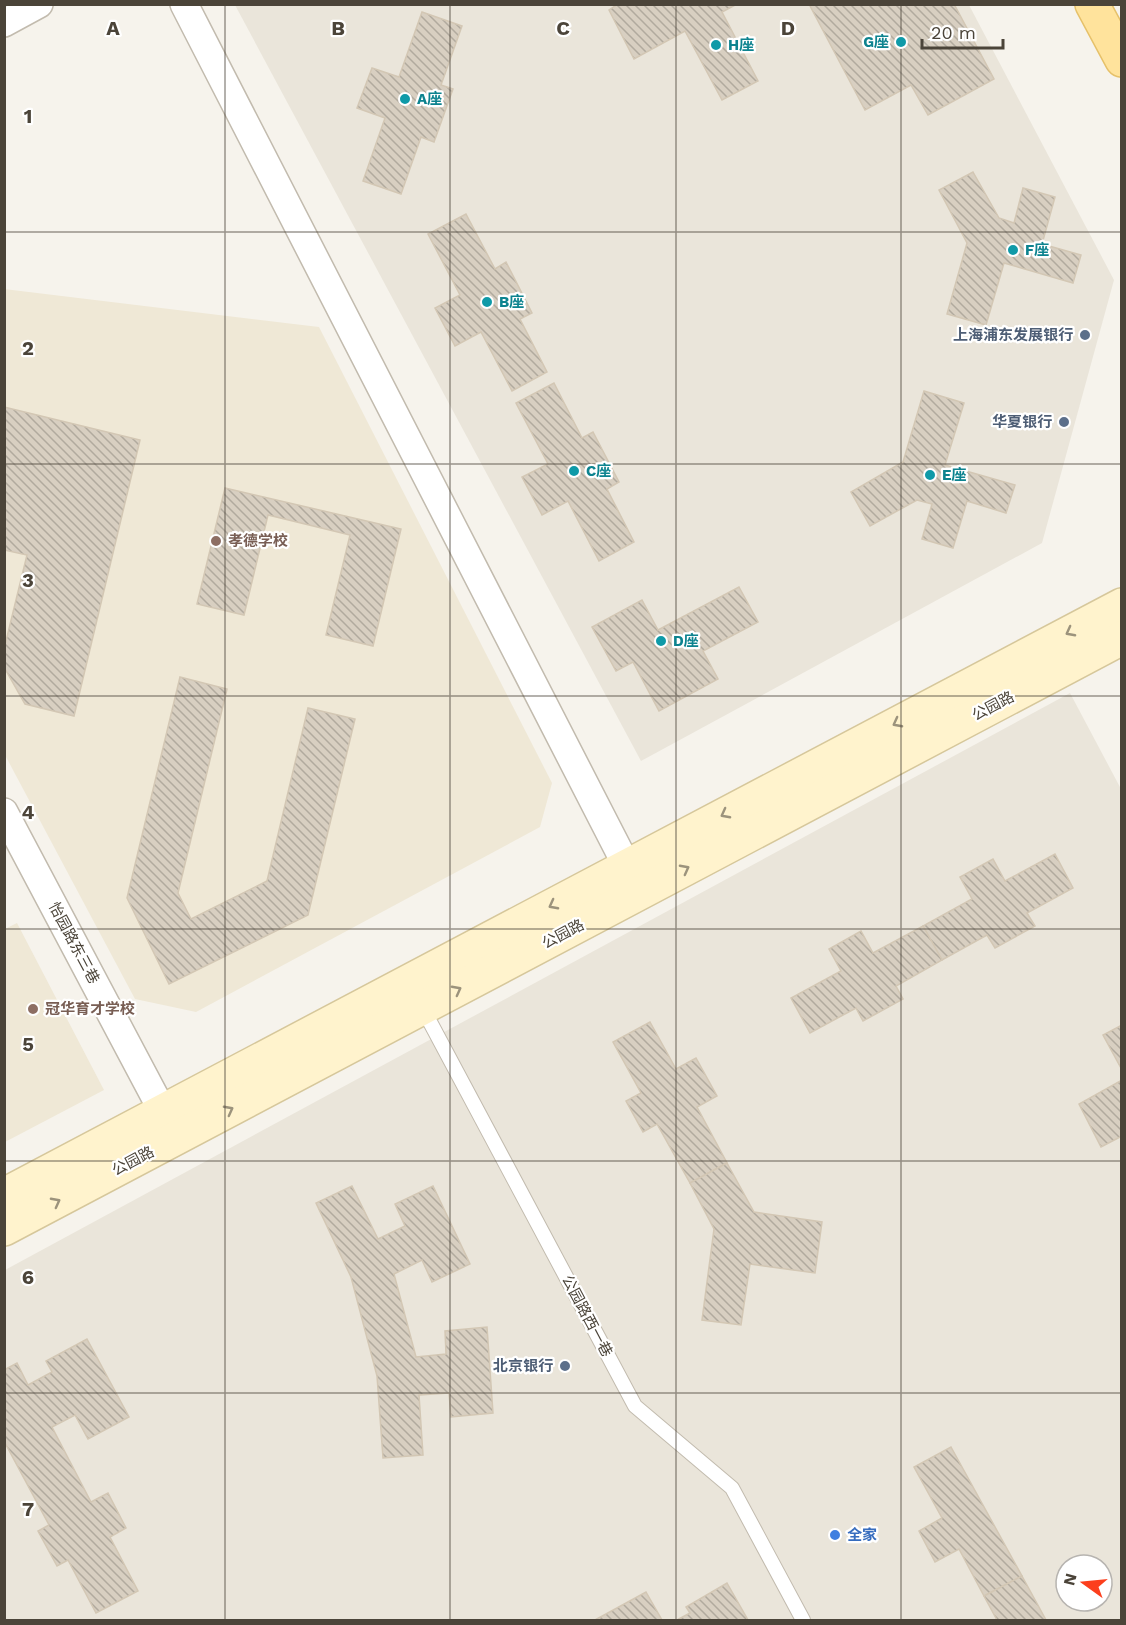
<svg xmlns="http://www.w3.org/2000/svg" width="1126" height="1625" font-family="'Work Sans','Noto Sans SC',sans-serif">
  <defs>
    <pattern id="building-back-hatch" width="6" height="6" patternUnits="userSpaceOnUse" patternTransform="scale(1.5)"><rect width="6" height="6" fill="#d8cfc1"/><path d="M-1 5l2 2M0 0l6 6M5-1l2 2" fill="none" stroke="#b1aa9e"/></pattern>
  </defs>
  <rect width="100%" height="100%" fill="#f6f3ec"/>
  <g fill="#eae5da" fill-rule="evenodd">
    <polygon points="235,5 969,5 1114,280 1042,543 641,761"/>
    <path d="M 1070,693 L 1121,789 L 1121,1620 L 5,1620 L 5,1270 ZM 1066,1565 L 1102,1565 L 1102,1601 L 1066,1601 Z"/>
  </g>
  <g fill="#efe8d6">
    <polygon points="4,289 319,327 552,783 540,827 196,1012 135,999 5,755"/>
    <polygon points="17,923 104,1090 5,1142 5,929"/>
  </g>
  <g fill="url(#building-back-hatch)" stroke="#d3c7b4" stroke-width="1.5">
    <polygon points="618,4 737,4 722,12 758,81 722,100 685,31 634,59 609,10"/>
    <polygon points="809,4 954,4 994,79 928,115 911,85 865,110"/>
    <polygon points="422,12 462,26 441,85 453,89 434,142 421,137 401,194 363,181 385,118 357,108 372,68 399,77"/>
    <polygon points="973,172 999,218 1014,223 1023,188 1055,197 1042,244 1081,255 1073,283 1004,263 986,325 947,314 967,243 939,190"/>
    <polygon points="466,214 495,269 506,262 532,313 520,319 547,372 512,391 481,332 455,346 435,308 460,295 428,234"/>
    <polygon points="554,383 582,438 593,432 619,482 607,489 634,542 599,561 568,501 542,515 522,477 548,464 516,403"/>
    <polygon points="924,391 964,403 945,465 1015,485 1006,513 967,501 953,548 922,539 932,504 917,500 870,526 851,492 903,462"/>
    <polygon points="4,407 140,440 74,716 25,704 4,667 4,649 27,555 4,550"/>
    <polygon points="225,488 401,529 373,646 326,635 350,535 268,515 244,615 197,604"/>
    <polygon points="739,587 758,622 703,651 718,679 659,711 633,662 616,671 592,627 642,600 658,630"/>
    <polygon points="180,677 227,689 178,893 191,919 267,881 308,708 355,719 308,915 169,984 127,898"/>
    <polygon points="1055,854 1073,888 1027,913 1035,926 995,948 987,935 942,960 923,926 972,899 960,877 993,859 1005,881"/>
    <polygon points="923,926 942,960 896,986 903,999 863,1021 856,1008 810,1033 791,998 841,971 829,949 861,931 873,953"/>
    <polygon points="650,1022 676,1069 696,1058 717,1096 697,1107 727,1163 690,1183 657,1124 643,1132 626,1101 641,1093 613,1042"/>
    <polygon points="1122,1025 1122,1070 1103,1035"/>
    <polygon points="1122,1080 1122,1136 1101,1147 1079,1104"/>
    <polygon points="727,1163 754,1212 822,1222 815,1273 750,1264 741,1325 702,1320 714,1229 690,1183"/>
    <polygon points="352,1186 378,1239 405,1226 395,1204 433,1186 470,1264 432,1282 422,1260 394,1274 416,1357 446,1354 445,1331 487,1327 493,1413 451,1417 449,1393 419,1395 423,1455 383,1458 377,1376 351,1277 316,1203"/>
    <polygon points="87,1339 129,1417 88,1439 75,1415 52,1427 91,1502 108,1493 126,1528 110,1537 138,1591 96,1613 68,1560 57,1566 38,1531 49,1525 4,1441 4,1370 17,1363 28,1385 52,1372 46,1361"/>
    <polygon points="951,1447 1022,1576 984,1596 959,1549 935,1562 919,1531 942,1518 914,1467"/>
    <polygon points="1022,1576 1046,1620 997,1620 984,1596"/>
    <polygon points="727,1583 748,1620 677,1620 690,1613 686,1607"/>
    <polygon points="646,1592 662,1620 595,1620"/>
  </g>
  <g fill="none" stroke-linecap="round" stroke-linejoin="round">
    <g stroke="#c2bbae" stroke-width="16">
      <polyline id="lane" points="422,1007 635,1406 732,1488 803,1620"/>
    </g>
    <g stroke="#c2bbae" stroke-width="30">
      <g id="street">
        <polyline points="184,4 636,884"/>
        <polyline points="4,23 39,4"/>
        <polyline points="4,812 172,1129"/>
      </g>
    </g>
    <g stroke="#d6c79b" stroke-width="36">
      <g id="secondary">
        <polyline points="4,1195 1122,605"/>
        <polyline points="4,1229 1122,638"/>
      </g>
    </g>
    <g stroke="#e6c16a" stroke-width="36">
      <polyline id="primary" points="1092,4 1122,60"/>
    </g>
    <use href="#lane" stroke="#fff" stroke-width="14"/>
    <use href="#street" stroke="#fff" stroke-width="27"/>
    <use href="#secondary" stroke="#fff3cd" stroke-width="33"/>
    <use href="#primary" stroke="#ffe39c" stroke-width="33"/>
  </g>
  <defs><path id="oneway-chevron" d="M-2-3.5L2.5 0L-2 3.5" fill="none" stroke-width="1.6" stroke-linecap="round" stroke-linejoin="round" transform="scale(1.5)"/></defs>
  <g stroke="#9c937c">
    <use href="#oneway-chevron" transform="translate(1070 632) rotate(152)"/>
    <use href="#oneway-chevron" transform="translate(897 723) rotate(152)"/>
    <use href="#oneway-chevron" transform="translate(725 814) rotate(152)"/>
    <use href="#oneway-chevron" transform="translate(685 869) rotate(-28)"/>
    <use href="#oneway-chevron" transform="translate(553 905) rotate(152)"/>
    <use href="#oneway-chevron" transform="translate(457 990) rotate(-28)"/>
    <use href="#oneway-chevron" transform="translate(229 1110) rotate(-28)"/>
    <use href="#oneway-chevron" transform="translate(56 1202) rotate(-28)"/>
  </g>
  <path fill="none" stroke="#4b4439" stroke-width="1.5" stroke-opacity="0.55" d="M 225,4 L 225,1620M 450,4 L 450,1620M 676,4 L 676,1620M 901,4 L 901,1620M 4,232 L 1122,232M 4,464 L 1122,464M 4,696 L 1122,696M 4,929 L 1122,929M 4,1161 L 1122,1161M 4,1393 L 1122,1393"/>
  <g fill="#0f9aa8" stroke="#fff" stroke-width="2">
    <circle cx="901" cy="42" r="6"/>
    <circle cx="716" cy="45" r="6"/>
    <circle cx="405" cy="99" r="6"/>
    <circle cx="1013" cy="250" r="6"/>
    <circle cx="487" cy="302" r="6"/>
    <circle cx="574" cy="471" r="6"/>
    <circle cx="930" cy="475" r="6"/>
    <circle cx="661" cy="641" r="6"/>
  </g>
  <g fill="#5c6f8a" stroke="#fff" stroke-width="2">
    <circle cx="1085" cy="335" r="6"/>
    <circle cx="1064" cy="422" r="6"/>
    <circle cx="565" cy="1366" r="6"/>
  </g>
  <g fill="#8d6e63" stroke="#fff" stroke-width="2">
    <circle cx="216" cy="541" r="6"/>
    <circle cx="33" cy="1009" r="6"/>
  </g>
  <circle fill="#3f7fe0" stroke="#fff" stroke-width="2" cx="835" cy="1535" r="6"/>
  <g text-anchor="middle" stroke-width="4.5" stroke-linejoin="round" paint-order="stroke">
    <g font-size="15" font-weight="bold" fill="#0d838f" stroke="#fff" text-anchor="start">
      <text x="889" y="47" text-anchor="end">G座</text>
      <text x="728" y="50">H座</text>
      <text x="417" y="104">A座</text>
      <text x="1025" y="255">F座</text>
      <text x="499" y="307">B座</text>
      <text x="586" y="476">C座</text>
      <text x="942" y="480">E座</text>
      <text x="673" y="646">D座</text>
    </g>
    <g font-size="15" font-weight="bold" fill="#4e5e75" stroke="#fff" text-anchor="end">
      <text x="1073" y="340">上海浦东发展银行</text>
      <text x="1052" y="427">华夏银行</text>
      <text x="553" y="1371">北京银行</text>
    </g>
    <g font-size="15" font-weight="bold" fill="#785e54" stroke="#fff" text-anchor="start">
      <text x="228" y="546">孝德学校</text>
      <text x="45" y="1014">冠华育才学校</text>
    </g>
    <g font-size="15" fill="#4b4439" stroke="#fff">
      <text transform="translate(993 706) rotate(-28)" y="5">公园路</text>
      <text transform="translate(563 934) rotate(-28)" y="5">公园路</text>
      <text transform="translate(74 943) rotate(62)" y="5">怡园路东三巷</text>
      <text transform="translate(133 1161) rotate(-28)" y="5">公园路</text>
      <text transform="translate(587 1316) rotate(62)" y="5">公园路西一巷</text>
    </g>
    <g font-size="15" font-weight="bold" fill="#366cbe" stroke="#fff" text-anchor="start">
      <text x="847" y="1540">全家</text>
    </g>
  </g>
  <g font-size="20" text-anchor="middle" font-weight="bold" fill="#4b4439" stroke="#fff" stroke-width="4.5" stroke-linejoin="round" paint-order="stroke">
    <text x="113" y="35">A</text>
    <text x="338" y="35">B</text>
    <text x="563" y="35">C</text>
    <text x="788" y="35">D</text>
    <text x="28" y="123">1</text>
    <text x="28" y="355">2</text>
    <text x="28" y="587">3</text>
    <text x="28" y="819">4</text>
    <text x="28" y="1051">5</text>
    <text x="28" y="1284">6</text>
    <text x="28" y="1516">7</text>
  </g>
  <rect width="1126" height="1625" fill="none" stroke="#4b4439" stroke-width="12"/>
  <g transform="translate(1084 1583) rotate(285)"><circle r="28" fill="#ffffff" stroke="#b7b4b0" stroke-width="1.5"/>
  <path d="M0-4.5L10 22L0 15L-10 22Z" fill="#fc3f1d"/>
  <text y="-9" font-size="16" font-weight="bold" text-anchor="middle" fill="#4b4439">N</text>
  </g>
  <path d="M922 39v9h81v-9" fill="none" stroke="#4b4439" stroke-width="3"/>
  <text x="931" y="39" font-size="18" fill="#4b4439" stroke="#ffffff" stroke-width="4.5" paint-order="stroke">20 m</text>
</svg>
